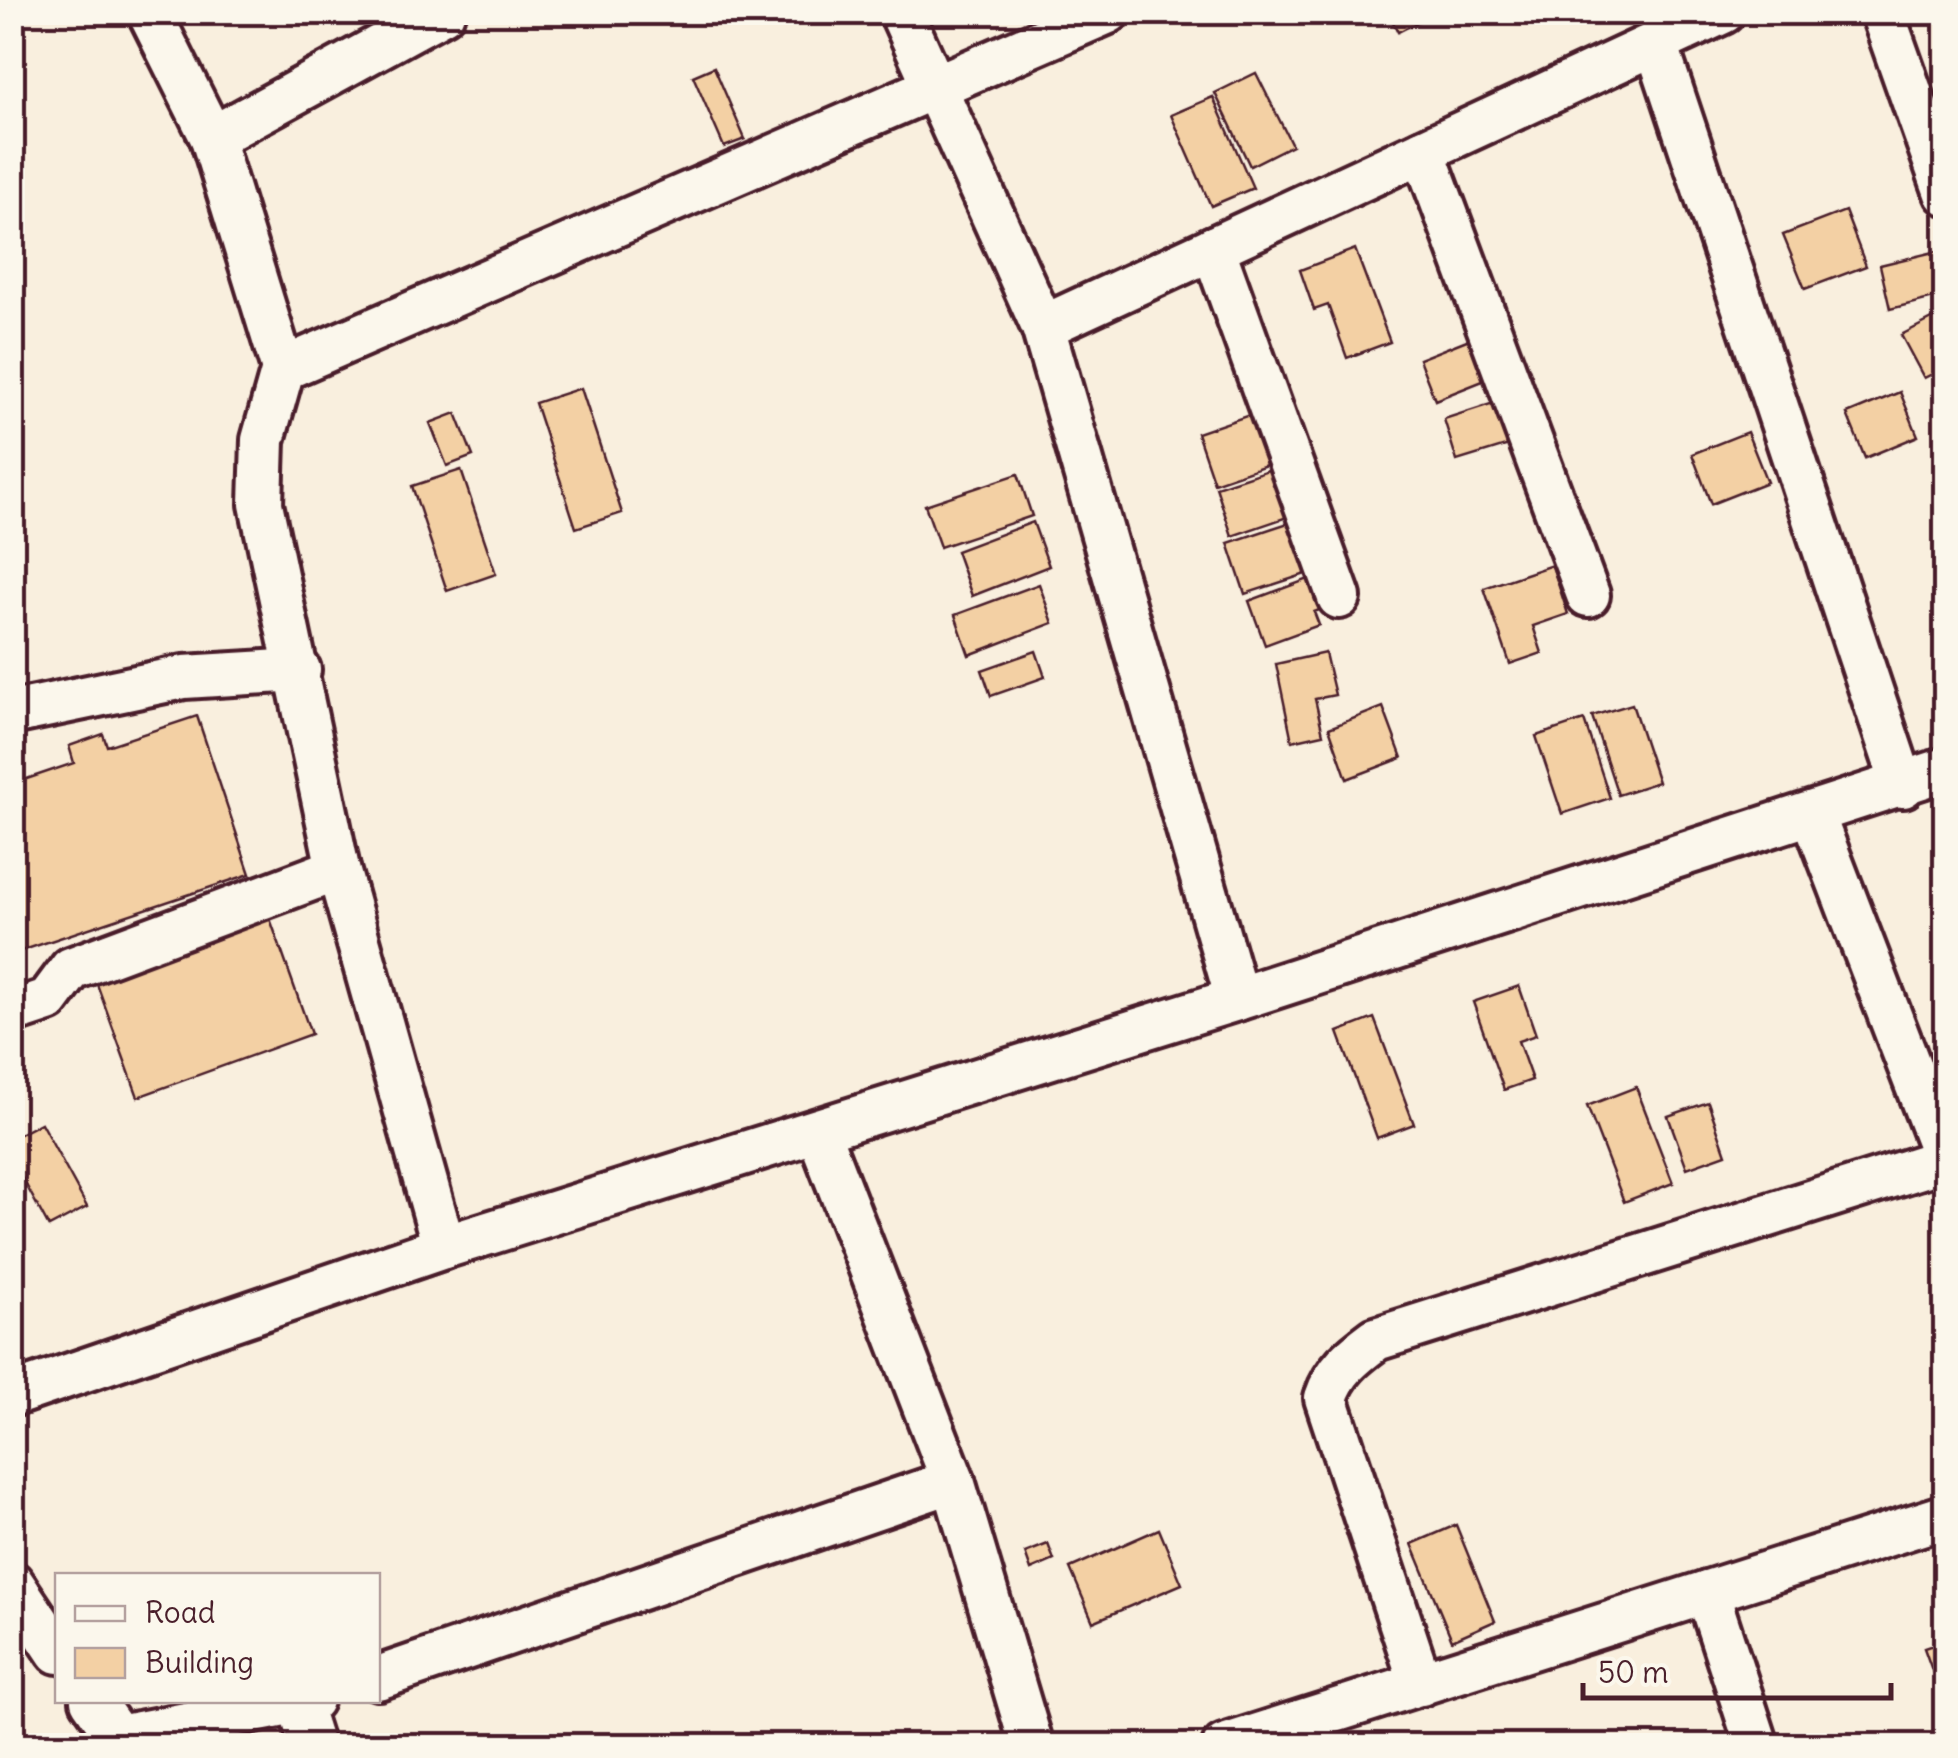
<svg xmlns="http://www.w3.org/2000/svg" width="1958" height="1758" font-family="Delius,sans-serif">
  <rect width="100%" height="100%" fill="#f9efde"/>
  <filter id="ink" filterUnits="userSpaceOnUse"><feTurbulence type="fractalNoise" baseFrequency=".01" numOctaves="2"/><feDisplacementMap in="SourceGraphic" scale="20" xChannelSelector="R" yChannelSelector="G"/><feConvolveMatrix kernelMatrix="1 2 1 2 8 2 1 2 1" color-interpolation-filters="sRGB"/></filter>
  <g filter="url(#ink)">
    <g fill="#f3d0a4" stroke="#4a1f2b" stroke-width="2.5">
      <polygon points="1388,12 1416,12 1420,21 1398,32"/>
      <polygon points="714,67 745,139 724,147 693,76"/>
      <polygon points="1256,73 1292,145 1250,166 1215,93"/>
      <polygon points="1213,97 1253,188 1211,206 1171,115"/>
      <polygon points="1845,211 1866,266 1805,289 1783,235"/>
      <polygon points="1355,249 1390,342 1347,358 1328,305 1314,310 1300,270"/>
      <polygon points="1946,249 1946,295 1890,309 1880,265"/>
      <polygon points="1946,312 1946,367 1924,378 1901,335"/>
      <polygon points="1482,334 1498,375 1435,400 1419,359"/>
      <polygon points="581,388 622,513 576,528 535,403"/>
      <polygon points="1900,392 1918,436 1865,458 1847,414"/>
      <polygon points="1506,399 1519,442 1457,461 1444,419"/>
      <polygon points="1261,411 1278,461 1214,483 1197,433"/>
      <polygon points="456,413 473,456 447,466 430,423"/>
      <polygon points="1747,432 1767,482 1711,504 1692,454"/>
      <polygon points="1280,466 1296,514 1232,536 1216,487"/>
      <polygon points="461,470 496,574 447,591 412,486"/>
      <polygon points="1018,474 1032,516 940,547 925,505"/>
      <polygon points="1033,522 1049,566 972,596 956,551"/>
      <polygon points="1291,522 1309,573 1245,594 1228,543"/>
      <polygon points="1552,565 1568,614 1533,626 1542,653 1510,664 1484,588"/>
      <polygon points="1314,577 1325,608 1314,612 1319,625 1265,645 1249,601"/>
      <polygon points="1039,584 1053,623 969,655 955,615"/>
      <polygon points="1036,651 1045,677 991,696 982,670"/>
      <polygon points="1325,653 1335,695 1315,699 1323,734 1292,741 1276,664"/>
      <polygon points="1632,704 1658,782 1618,795 1592,716"/>
      <polygon points="1383,707 1402,758 1347,779 1329,728"/>
      <polygon points="197,716 250,874 12,954 12,784 74,763 69,746 103,734 107,746"/>
      <polygon points="1584,720 1610,798 1562,814 1536,736"/>
      <polygon points="268,913 311,1034 138,1097 94,976"/>
      <polygon points="1519,986 1536,1035 1518,1041 1532,1080 1504,1090 1473,1002"/>
      <polygon points="1374,1018 1414,1124 1377,1138 1338,1032"/>
      <polygon points="1636,1087 1673,1183 1624,1202 1587,1106"/>
      <polygon points="1708,1102 1726,1154 1687,1168 1668,1116"/>
      <polygon points="41,1123 87,1207 49,1227 12,1159 12,1138"/>
      <polygon points="1456,1525 1495,1621 1452,1640 1412,1544"/>
      <polygon points="1159,1529 1182,1584 1093,1622 1070,1568"/>
      <polygon points="1048,1544 1054,1560 1031,1570 1025,1553"/>
      <polygon points="1946,1603 1946,1635 1933,1609"/>
      <polygon points="1945,1641 1946,1643 1946,1709 1924,1648"/>
    </g>
    <g fill="none" stroke-linecap="round" stroke-linejoin="round">
      <g stroke="#4a1f2b" stroke-width="50">
        <g id="street">
          <polyline points="149,12 212,138 283,369"/>
          <polyline points="901,12 1043,327 1723,12"/>
          <polyline points="1882,12 1946,193"/>
          <polyline points="1656,44 1903,786"/>
          <polyline points="212,138 443,12"/>
          <polyline points="1423,151 1588,595"/>
          <polyline points="1213,248 1339,597"/>
          <polyline points="1043,327 1237,999"/>
          <polyline points="12,713 184,677 299,670"/>
          <polyline points="1813,815 1945,1159"/>
          <polyline points="12,1012 48,1000 71,969 338,869"/>
          <polyline points="818,1132 953,1481 1032,1746"/>
          <polyline points="444,1247 338,869 261,504 263,440 283,369 1108,12"/>
          <polyline points="12,1395 444,1247 1237,999 1946,769"/>
          <polyline points="12,1583 58,1652"/>
          <polyline points="1707,1592 1757,1746"/>
          <polyline points="378,1678 953,1481"/>
          <path d="M 1421,1684 L 1326,1398 C 1335,1370 1353,1356 1376,1339 L 1946,1159"/>
          <polyline points="92,1700 118,1737 311,1700"/>
          <polyline points="299,1705 312,1746"/>
          <polyline points="1224,1746 1946,1516"/>
        </g>
      </g>
      <use href="#street" stroke="#fbf7ec" stroke-width="42"/>
    </g>
  </g>
  <rect width="1958" height="1758" fill="none" stroke="#fbf7ec" stroke-width="50"/>
  <rect x="25" y="25" width="1908" height="1708" fill="none" stroke="#4a1f2b" stroke-width="4" filter="url(#ink)"/>
  <rect x="55" y="1573" width="325" height="130" fill="#fbf7ec" stroke="#b4a19f" stroke-width="2.5"/>
  <rect x="75" y="1606" width="50" height="15" fill="#fbf7ec" stroke="#b4a19f" stroke-width="2.5"/>
  <text x="145" y="1623" font-size="30" fill="#4a1f2b">Road</text>
  <rect x="75" y="1648" width="50" height="30" fill="#f3d0a4" stroke="#b4a19f" stroke-width="2.5"/>
  <text x="145" y="1673" font-size="30" fill="#4a1f2b">Building</text>
  <path d="M1583 1683v15h308v-15" fill="none" stroke="#4a1f2b" stroke-width="5"/>
  <text x="1598" y="1683" font-size="30" fill="#4a1f2b" stroke="#fbf7ec" stroke-width="8" paint-order="stroke">50 m</text>
</svg>
